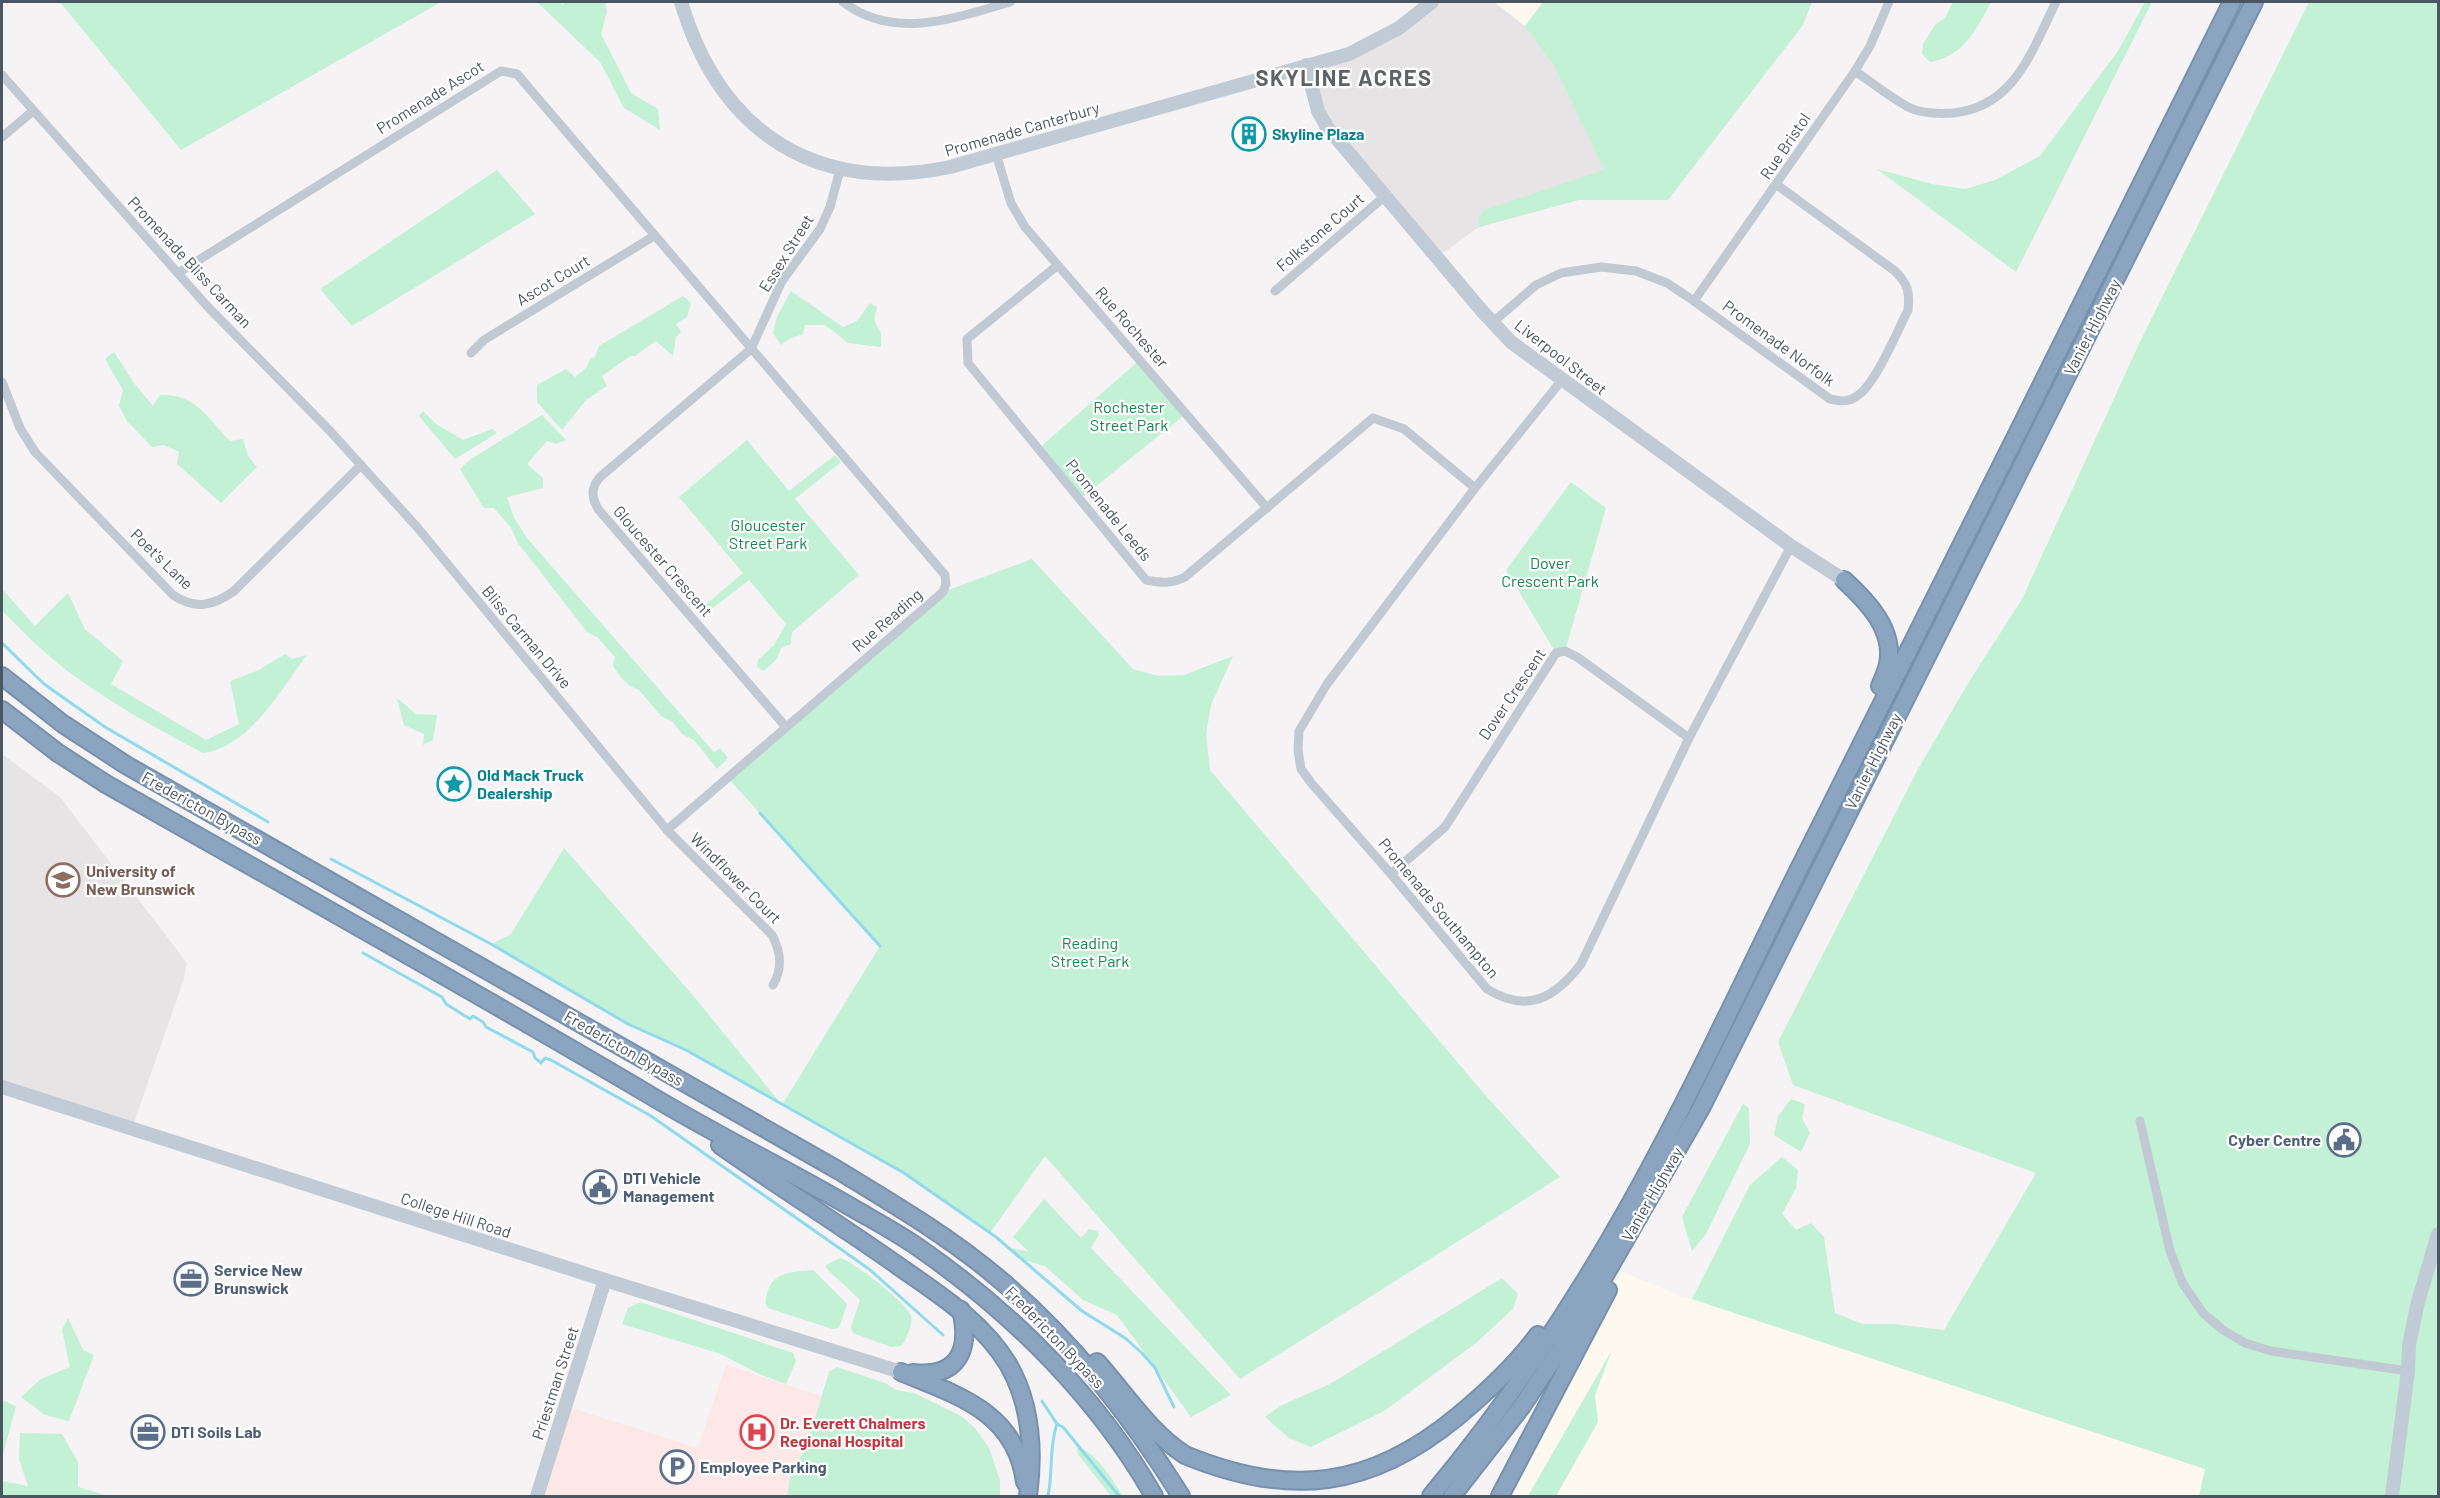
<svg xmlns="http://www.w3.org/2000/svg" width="2440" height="1498" font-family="Barlow,sans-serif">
  <rect width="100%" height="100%" fill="#f5f3f3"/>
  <g fill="#fdf9ef">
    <polygon points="1494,2 1543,2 1525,26"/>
    <polygon points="1618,1270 1676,1294 2205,1469 2199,1496 1500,1496"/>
  </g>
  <g fill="#e6e4e5">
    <polygon points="1426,2 1494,2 1525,26 1554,66 1604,170 1578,200 1479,227 1436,258 1327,127 1306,65 1349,54"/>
    <polygon points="2,754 60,797 187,963 184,979 132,1128 2,1085"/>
  </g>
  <polygon fill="#fce8e6" points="726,1365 821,1396 807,1444 790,1478 787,1496 537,1496 565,1406 698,1448"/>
  <g fill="#c3f1d5">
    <polygon points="60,2 441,2 181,150"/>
    <polygon points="537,2 560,2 563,5 565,2 605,2 607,11 601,34 631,93 658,109 660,130 624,108 600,62"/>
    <polygon points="1543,2 1812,2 1803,25 1668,200 1578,200 1479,227 1479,217 1485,210 1604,170 1554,66 1525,26"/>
    <path d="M 1953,2 L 1991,2 C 1977,29 1963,57 1930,62 L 1922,54 L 1923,44 L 1935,25 L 1945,18 Z"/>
    <polygon points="2145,2 2152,2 2016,272 1877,169 1932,184 1965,189 1995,180 2040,156 2118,51"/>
    <polygon points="2309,2 2438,2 2438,1496 2199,1496 2205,1469 1692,1299 1750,1185 1782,1157 1798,1170 1796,1188 1782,1214 1796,1230 1811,1223 1824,1237 1835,1313 1863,1324 1894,1324 1944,1330 2036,1173 1793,1085 1778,1042 1917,771 1967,685 2022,599 2139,344"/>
    <polygon points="497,170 535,214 352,326 320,289"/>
    <polygon points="791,291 843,327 857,321 870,303 877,307 874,320 881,333 881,347 848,343 825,325 805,325 803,334 789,339 781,345 773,333 777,317"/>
    <polygon points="683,296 691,303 687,317 676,324 681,332 676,337 673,356 656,341 635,356 630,356 602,376 607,386 586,400 562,430 537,402 537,385 566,369 575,377 586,368 590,359 595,357 599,346"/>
    <path d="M 114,352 L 134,383 L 153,406 L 160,395 C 196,393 208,419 230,441 L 243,439 L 248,456 L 257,467 L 221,503 L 177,464 L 179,452 L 164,445 L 152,447 L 127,421 L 119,406 L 123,390 L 105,359 Z"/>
    <polygon points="1141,359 1187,413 1080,499 1038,449"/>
    <polygon points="423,411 436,424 463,440 492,429 497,433 455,459 419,416"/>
    <polygon points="542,415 566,440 556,444 547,441 527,464 543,478 543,488 507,497 514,518 527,538 712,750 714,752 720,748 728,758 717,769 694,740 682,734 672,721 662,717 639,690 630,686 623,680 613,666 615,657 597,637 587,632 518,543 511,528 494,508 484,508 460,469 471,459"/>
    <polygon points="747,440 789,491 835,455 841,462 795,499 859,575 792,632 791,644 781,648 777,659 764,671 757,667 758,660 774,645 786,624 749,580 701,617 697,612 743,573 679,497"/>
    <polygon points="1571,482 1606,508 1565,651 1556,653 1506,570"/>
    <polygon points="1032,559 1133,669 1158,676 1184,675 1233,656 1211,705 1206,734 1210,770 1486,1096 1560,1177 1240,1379 1045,1156 990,1233 904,1173 686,1050 628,1024 491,944 511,934 564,848 691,993 782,1105 880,946 728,778 943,592"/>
    <path d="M 2,589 L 35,626 L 68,593 L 85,629 L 123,661 L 111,684 L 206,740 L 239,724 L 230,681 L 259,670 L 285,654 L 292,659 L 307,655 C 281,689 249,748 203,753 C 159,730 114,705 73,675 C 47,656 24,633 2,611 Z"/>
    <polygon points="397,698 416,714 437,715 433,740 423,745 424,734 404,725"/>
    <polygon points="1791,1099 1805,1104 1802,1118 1810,1133 1801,1152 1774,1135 1778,1116"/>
    <polygon points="1743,1104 1749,1108 1750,1144 1706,1234 1692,1251 1682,1217"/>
    <polygon points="1044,1199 1081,1238 1089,1229 1097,1231 1099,1235 1091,1248 1231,1395 1191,1417 1117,1315 1083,1300 1045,1266 1023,1260 1008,1247 1029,1252 1013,1237"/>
    <path d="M 840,1258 C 853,1261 908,1304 911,1316 C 913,1325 906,1340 901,1346 L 891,1347 L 853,1333 L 851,1327 L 860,1300 L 826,1268 L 826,1265 Z"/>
    <path d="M 813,1270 L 847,1304 L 839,1328 L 832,1329 L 768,1308 C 764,1302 766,1298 768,1290 C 775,1271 795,1272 813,1270 Z"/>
    <polygon points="1502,1278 1518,1294 1513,1309 1476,1343 1384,1411 1311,1447 1289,1438 1265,1417 1280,1406 1330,1384"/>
    <polygon points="640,1302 793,1353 796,1361 786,1384 761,1375 721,1354 622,1324 628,1308"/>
    <polygon points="68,1318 83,1350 94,1355 69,1421 45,1415 21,1397 41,1379 70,1367 62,1330"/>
    <polygon points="1612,1350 1595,1395 1598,1422 1556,1496 1528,1496"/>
    <polygon points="837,1367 885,1383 896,1390 914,1393 961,1416 975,1428 989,1448 1000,1480 1000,1496 787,1496 790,1478 807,1444 829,1372"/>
    <polygon points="2,1400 16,1406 2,1458"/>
    <polygon points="20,1433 62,1434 78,1462 78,1487 108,1496 2,1496 2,1481 28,1486 19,1459"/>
    <path d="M 1077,1447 C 1099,1454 1111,1479 1123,1496 L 1111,1496 L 1078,1454 Z"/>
  </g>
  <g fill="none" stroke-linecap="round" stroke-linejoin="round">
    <g stroke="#90daee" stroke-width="3">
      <polyline points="2,643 44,684 105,727 268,822"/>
      <polyline points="760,813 880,946"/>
      <polyline points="331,859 491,944 628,1024 686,1050 904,1173 996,1237 1082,1311 1125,1338 1142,1353 1155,1368 1174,1407"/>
      <polyline points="363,953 442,997 446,1004 470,1019 473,1016 483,1022 486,1027 533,1052 535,1058 541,1063 545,1058 551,1060 651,1116 869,1269 943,1335"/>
      <polyline points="1042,1401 1057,1424 1063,1427 1119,1496"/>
      <path d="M 1048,1496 C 1053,1473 1049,1446 1057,1424"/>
    </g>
    <g stroke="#7690ad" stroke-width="20">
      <g id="highway">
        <path d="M 1844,580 C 1867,601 1895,630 1888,664 C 1887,671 1883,679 1880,686"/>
        <path d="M 2,676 L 63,724 L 126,765 L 836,1169 C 892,1203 948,1236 998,1278 C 1071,1339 1131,1416 1181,1496"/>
        <path d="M 2,710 L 58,753 L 106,784 C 287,887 469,988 648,1094 C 714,1134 784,1168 851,1207 C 875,1221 900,1234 922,1250 C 1015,1315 1098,1398 1154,1496"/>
        <path d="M 720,1145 C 778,1186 839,1224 897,1265 C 938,1294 981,1320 1008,1364 C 1032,1405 1034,1451 1028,1496"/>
        <path d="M 1097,1362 C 1125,1393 1150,1433 1185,1455 C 1289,1498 1370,1489 1458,1416 C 1487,1392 1516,1365 1538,1335"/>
        <path d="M 901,1372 C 957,1395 1016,1412 1025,1482"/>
        <path d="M 913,1373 C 958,1378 971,1350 961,1310"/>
        <path d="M 1431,1496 C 1504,1408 1568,1314 1624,1215 C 1690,1099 1745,976 1805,857 C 1949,573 2090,287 2232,2"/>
        <polyline points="1452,1496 1522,1406 1559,1351 1593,1296 1701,1108 2254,2"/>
        <polyline points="1500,1496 1608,1290"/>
      </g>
    </g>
    <g stroke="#c1cad2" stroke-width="9">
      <path d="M 843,2 C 894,41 955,18 1010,2"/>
      <path d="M 1855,71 C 1872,83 1890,97 1908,107 C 1922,114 1938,114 1953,113 C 2015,107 2032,50 2056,2"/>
      <path d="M 2,75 L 207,306 L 330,431 L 417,527 L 667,830 L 772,935 C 781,952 783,968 773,985"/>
      <polyline points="2,137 33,111"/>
      <polyline points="996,154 1011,203 1025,227 1267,508"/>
      <path d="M 1058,265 L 967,339 L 968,363 L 1146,580 C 1162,583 1171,584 1185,577 L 1373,418 L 1404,429 L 1475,488"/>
      <polyline points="178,273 501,71 517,74 945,575 946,584 943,592 667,830"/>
      <polyline points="1275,291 1385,196"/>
      <polyline points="1694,301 1855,71 1870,46 1889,2"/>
      <path d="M 1492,323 L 1536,285 L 1561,273 L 1601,267 L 1636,271 L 1667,283 L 1694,301 L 1830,399 C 1840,401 1848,403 1857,396 C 1875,385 1898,330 1908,310 C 1910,292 1908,284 1895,271 L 1777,185"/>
      <polyline points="471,353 484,340 654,236"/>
      <path d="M 1562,380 L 1475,488 L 1327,684 L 1299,731 L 1298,750 L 1301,769 L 1312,784 L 1391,874 L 1487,989 C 1527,1014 1555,998 1581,964 L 1689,738 L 1791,546"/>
      <path d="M 2,382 L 20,428 L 35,452 L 173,595 C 195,610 213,606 234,591 L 361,465"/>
      <path d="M 786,727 L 598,509 C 591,496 591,488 600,477 L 751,349 L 782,281 L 820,229 L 830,207 L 840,170"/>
      <polyline points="1391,874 1445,827 1556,653 1565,651 1577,657 1689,738"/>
      <polyline points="2140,1121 2170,1251 2183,1284 2203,1313 2223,1330 2245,1343 2271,1351 2408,1371"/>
    </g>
    <g stroke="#c1cbd6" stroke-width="14">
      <path d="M 681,2 C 720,132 815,195 950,167 L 1349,54 L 1399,28 L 1432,2"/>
      <polyline points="1306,65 1318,111 1327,127 1482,311 1511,342 1791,546 1844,580"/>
      <polyline points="2,1087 605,1280 901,1372"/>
      <polyline points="537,1496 605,1280"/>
      <polyline points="2392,1496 2408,1371 2409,1345 2418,1302 2438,1234"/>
    </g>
    <use href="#highway" stroke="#8ba5c1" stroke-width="16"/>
  </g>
  <defs>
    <g id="building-ring" transform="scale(1.725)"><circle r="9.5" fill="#fff" stroke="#0f9aa8" stroke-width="1.5"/><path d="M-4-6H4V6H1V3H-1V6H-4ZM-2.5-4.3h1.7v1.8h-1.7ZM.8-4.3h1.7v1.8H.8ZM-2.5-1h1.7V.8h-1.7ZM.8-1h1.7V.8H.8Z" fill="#0f9aa8"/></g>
    <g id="sight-ring" transform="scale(1.725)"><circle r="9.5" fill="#fff" stroke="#0f9aa8" stroke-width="1.5"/><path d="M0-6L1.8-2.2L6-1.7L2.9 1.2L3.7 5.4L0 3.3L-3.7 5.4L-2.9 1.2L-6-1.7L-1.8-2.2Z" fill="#0f9aa8"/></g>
    <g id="university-ring" transform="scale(1.725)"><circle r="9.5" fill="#fff" stroke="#8d6e63" stroke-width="1.5"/><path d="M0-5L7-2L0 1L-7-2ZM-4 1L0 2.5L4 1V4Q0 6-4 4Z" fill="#8d6e63"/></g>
    <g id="civic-ring" transform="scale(1.725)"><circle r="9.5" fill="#fff" stroke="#5c6f8a" stroke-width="1.5"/><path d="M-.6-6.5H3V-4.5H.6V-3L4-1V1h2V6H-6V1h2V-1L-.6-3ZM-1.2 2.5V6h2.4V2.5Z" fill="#5c6f8a"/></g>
    <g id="office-ring" transform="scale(1.725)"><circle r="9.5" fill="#fff" stroke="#5c6f8a" stroke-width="1.5"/><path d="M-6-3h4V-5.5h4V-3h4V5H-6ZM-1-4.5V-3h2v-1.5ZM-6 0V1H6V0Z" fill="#5c6f8a"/></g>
    <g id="hospital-ring" transform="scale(1.725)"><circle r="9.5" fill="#fff" stroke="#e0444e" stroke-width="1.5"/><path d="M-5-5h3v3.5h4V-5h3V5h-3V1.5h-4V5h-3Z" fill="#e0444e"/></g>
    <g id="parking-ring" transform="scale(1.725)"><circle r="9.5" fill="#fff" stroke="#5c6f8a" stroke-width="1.5"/><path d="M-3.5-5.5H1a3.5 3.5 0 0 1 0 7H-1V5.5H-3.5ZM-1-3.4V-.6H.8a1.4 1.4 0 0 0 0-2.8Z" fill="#5c6f8a"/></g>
  </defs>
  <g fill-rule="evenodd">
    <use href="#building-ring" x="1249" y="134"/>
    <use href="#sight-ring" x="454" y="784"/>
    <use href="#university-ring" x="63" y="880"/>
    <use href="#civic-ring" x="2344" y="1140"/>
    <use href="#civic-ring" x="600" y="1187"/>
    <use href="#office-ring" x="191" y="1279"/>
    <use href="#office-ring" x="148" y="1432"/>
    <use href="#hospital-ring" x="757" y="1432"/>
    <use href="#parking-ring" x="677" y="1467"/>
  </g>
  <g text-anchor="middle" stroke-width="4.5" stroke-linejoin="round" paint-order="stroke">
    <g font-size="16" fill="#4a5661" stroke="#fff">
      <text transform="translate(430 97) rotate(-32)" y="6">Promenade Ascot</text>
      <text transform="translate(1022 129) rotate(-16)" y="6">Promenade Canterbury</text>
      <text transform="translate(1785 146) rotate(-56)" y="6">Rue Bristol</text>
      <text transform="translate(1320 232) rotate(-41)" y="6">Folkstone Court</text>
      <text transform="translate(786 253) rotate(-58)" y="6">Essex Street</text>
      <text transform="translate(190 262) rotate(47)" y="6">Promenade Bliss Carman</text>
      <text transform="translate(553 280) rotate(-31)" y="6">Ascot Court</text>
      <text transform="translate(1132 327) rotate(49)" y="6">Rue Rochester</text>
      <text transform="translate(2092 327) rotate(-63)" y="6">Vanier Highway</text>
      <text transform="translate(1779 343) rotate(36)" y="6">Promenade Norfolk</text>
      <text transform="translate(1561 357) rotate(38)" y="6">Liverpool Street</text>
      <text transform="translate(1109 510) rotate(51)" y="6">Promenade Leeds</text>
      <text transform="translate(162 559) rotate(44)" y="6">Poet's Lane</text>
      <text transform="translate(663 561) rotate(49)" y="6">Gloucester Crescent</text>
      <text transform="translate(887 620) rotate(-41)" y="6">Rue Reading</text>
      <text transform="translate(527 637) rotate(50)" y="6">Bliss Carman Drive</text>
      <text transform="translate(1512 694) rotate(-56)" y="6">Dover Crescent</text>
      <text transform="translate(1873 761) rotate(-63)" y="6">Vanier Highway</text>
      <text transform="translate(202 808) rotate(29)" y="6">Fredericton Bypass</text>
      <text transform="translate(736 878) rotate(45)" y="6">Windflower Court</text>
      <text transform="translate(1439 908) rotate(50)" y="6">Promenade Southampton</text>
      <text transform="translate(624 1048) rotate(30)" y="6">Fredericton Bypass</text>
      <text transform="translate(1652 1194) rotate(-60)" y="6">Vanier Highway</text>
      <text transform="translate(456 1215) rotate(18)" y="6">College Hill Road</text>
      <text transform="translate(1055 1337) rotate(46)" y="6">Fredericton Bypass</text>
      <text transform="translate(555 1383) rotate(-72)" y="6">Priestman Street</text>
    </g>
    <g font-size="16" font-weight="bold" fill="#0d838f" stroke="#fff" text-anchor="start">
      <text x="1272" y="140">Skyline Plaza</text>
      <text x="477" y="781">Old Mack Truck<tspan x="477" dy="18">Dealership</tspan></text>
    </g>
    <g font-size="16" fill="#17864f" stroke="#fff">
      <text x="1129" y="413">Rochester<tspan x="1129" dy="18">Street Park</tspan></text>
      <text x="768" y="531">Gloucester<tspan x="768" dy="18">Street Park</tspan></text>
      <text x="1550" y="569">Dover<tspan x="1550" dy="18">Crescent Park</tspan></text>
      <text x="1090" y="949">Reading<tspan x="1090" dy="18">Street Park</tspan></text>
    </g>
    <g font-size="16" font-weight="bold" fill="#785e54" stroke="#fff" text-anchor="start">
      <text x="86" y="877">University of<tspan x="86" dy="18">New Brunswick</tspan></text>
    </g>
    <g font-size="16" font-weight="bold" fill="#4e5e75" stroke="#fff" text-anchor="start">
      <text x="2321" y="1146" text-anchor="end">Cyber Centre</text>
      <text x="623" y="1184">DTI Vehicle<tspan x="623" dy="18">Management</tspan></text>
      <text x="214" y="1276">Service New<tspan x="214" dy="18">Brunswick</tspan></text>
      <text x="171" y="1438">DTI Soils Lab</text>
      <text x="700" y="1473">Employee Parking</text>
    </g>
    <g font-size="16" font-weight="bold" fill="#be3a42" stroke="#fff" text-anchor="start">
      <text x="780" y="1429">Dr. Everett Chalmers<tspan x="780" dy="18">Regional Hospital</tspan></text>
    </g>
    <g font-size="22" font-weight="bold" letter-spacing="1.5" fill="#5f6368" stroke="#fff">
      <text x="1344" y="86">SKYLINE ACRES</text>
    </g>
  </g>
  <rect width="2440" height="1498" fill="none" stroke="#4a5661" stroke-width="6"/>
</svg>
